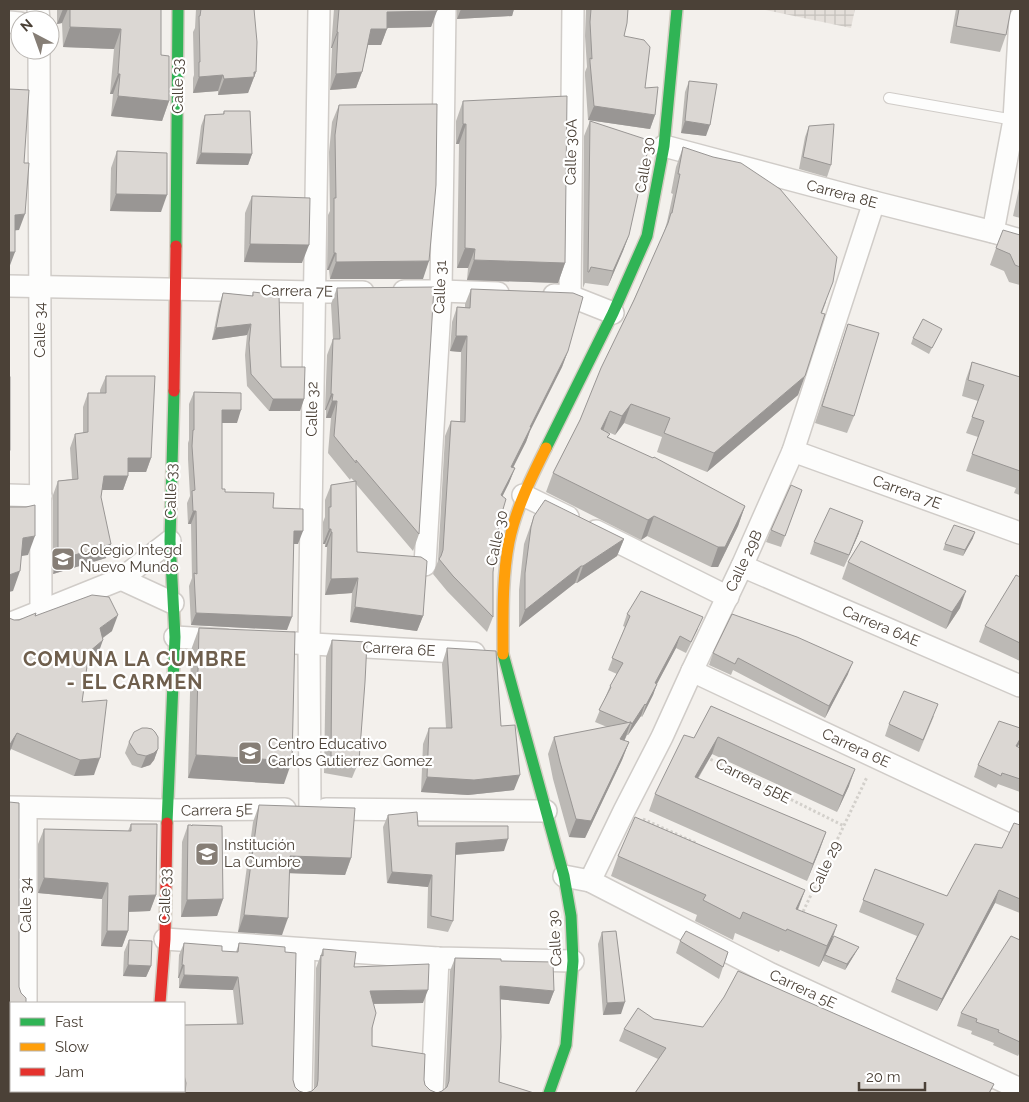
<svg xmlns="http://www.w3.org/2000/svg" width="1029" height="1102" font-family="Raleway,sans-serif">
  <defs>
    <pattern id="industrial-grid" width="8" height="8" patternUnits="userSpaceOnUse" patternTransform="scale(1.25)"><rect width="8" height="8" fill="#e4dfda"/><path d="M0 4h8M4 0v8" fill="none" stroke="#c5c1bc"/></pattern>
  </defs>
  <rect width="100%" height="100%" fill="#f3f0ec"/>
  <polygon fill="url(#industrial-grid)" points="761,9 855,9 851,28"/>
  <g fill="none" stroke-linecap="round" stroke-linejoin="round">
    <g stroke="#d0ccc8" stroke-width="12">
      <polyline id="lane" points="889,98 1014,120"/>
    </g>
    <g stroke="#d0ccc8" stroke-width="24">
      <g id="street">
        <polyline points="38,9 39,20"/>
        <polyline points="9,22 20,23"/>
        <polyline points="39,50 41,611"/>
        <polyline points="664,146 874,202 993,232 1020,240"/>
        <polyline points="993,232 1014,120 1020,18"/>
        <polyline points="9,286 314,292 363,292"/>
        <polyline points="404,291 441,291 498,293"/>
        <polyline points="554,295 570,296 613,313"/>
        <polyline points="570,296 573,9"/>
        <polyline points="793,451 1020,533"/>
        <polyline points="9,495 41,496"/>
        <polyline points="523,495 568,517"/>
        <polyline points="596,531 728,597"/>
        <polyline points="425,565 441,291 445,9"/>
        <polyline points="742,566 1020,686"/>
        <polyline points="121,579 173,603"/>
        <polyline points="9,624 121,579 170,541"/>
        <polyline points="175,637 225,640"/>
        <polyline points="295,643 474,653"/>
        <polyline points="692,671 1020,825"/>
        <polyline points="9,807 167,810 285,809"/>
        <polyline points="26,808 26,1003"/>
        <polyline points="310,808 309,643 319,9"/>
        <polyline points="326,809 546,811"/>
        <polyline points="564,876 590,881 624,811 662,737 692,671 742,566 793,451 874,202"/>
        <polyline points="590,881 771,974 1020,1089"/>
        <polyline points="165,939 438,958 573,961"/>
        <polyline points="160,1091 160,1093"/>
        <polyline points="301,1093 304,949"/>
        <polyline points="432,1093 438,958"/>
      </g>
    </g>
    <g stroke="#d3cdc2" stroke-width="14">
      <g id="fast">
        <polyline points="176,246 178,9"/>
        <polyline points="546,448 613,313 647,236 664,146 677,9"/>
        <polyline points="503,654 564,876 571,916 573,961 566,1045 549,1093"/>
        <polyline points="167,823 175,637 170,541 174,391"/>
      </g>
    </g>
    <g stroke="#d3cdc2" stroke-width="14">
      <path id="slow" d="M 503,654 C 503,616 502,578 509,542 C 516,508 531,478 546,448"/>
    </g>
    <g stroke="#d3cdc2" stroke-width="14">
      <g id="jam">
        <polyline points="174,391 176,246"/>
        <polyline points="160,1003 165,939 167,823"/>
      </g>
    </g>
    <g stroke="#d3d0cb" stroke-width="3" stroke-dasharray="2.5 2.5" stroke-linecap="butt">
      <polyline points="706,757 844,826"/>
      <polyline points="643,819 696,843"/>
      <polyline points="801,916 867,777"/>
      <polyline points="26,1093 26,1091"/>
    </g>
    <use href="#lane" stroke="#fdfdfc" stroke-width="10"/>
    <use href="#street" stroke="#fdfdfc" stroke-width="21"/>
    <use href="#fast" stroke="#30b455" stroke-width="11"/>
    <use href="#slow" stroke="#ff9f0a" stroke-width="11"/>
    <use href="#jam" stroke="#e5322d" stroke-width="11"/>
  </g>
  <g fill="#bcb9b5">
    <polygon points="57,9 161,9 161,55 169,101 162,121 111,116 113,94 110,94 114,49 63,47 62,23 57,24"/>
    <polygon points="196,9 254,9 256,72 248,93 218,95 218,91 193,93 193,78 194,75 193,32 195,28"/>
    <polygon points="334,9 437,9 431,27 387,28 381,45 368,45 362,72 356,88 330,90 332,48 331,48"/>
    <polygon points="457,9 514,9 512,16 457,19"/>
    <polygon points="586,9 628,9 624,36 655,115 650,129 588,120 585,76 585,72 587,67 585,36"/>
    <polygon points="956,9 1011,9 1006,35 1000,52 950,43"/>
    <polygon points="689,81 706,136 681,133 685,92"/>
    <polygon points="463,101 565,263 558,283 467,280 468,268 457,268 459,144 456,144 456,121"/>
    <polygon points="339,105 423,279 330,279 329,270 327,270 328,215 330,211 329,152 332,122"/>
    <polygon points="224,111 252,154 248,165 196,164 201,126 205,115 223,114"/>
    <polygon points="590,121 629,235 623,251 608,286 585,283 583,288 584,136"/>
    <polygon points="809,126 831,165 827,177 799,169 805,137"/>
    <polygon points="683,147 826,302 822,313 798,395 707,472 657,452 662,437 624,423 615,435 608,432 610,434 608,437 745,506 738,526 718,567 711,567 647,536 641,540 546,492 553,473 580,420 663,235 667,222 673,194 671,193 676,167"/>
    <polygon points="117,151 161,212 110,211 111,168"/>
    <polygon points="1020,184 1020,218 1013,216"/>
    <polygon points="252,196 302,263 244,262 245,213"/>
    <polygon points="1020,235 1020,285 1009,282 1004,271 990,265 996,248"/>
    <polygon points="337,288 419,534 413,551 356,484 357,552 423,616 417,631 350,622 352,593 325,595 327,547 325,547 325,544 323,544 323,522 325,517 325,500 331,485 355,482 351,478 350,480 328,453 331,418 326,418 326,410 325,410 327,355 333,339 331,304"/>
    <polygon points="471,289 568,351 562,367 530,431 526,442 513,468 515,468 509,483 502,497 493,572 493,617 487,632 447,591 433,574 438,561 445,436 451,421 460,421 461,352 450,351 452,322 457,307 465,308 465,304"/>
    <polygon points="253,292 281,367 304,399 300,411 269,411 247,386 245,355 247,335 212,340 219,305 223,293 252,296"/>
    <polygon points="848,324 854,416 847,433 815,423"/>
    <polygon points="942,329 939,334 929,354 911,344 913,338"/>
    <polygon points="972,362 1020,377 1020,495 1014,493 1016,488 966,471 978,437 966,433 978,401 962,396 966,379"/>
    <polygon points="106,376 151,458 146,472 128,472 128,476 123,490 102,490 101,497 106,558 53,574 53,495 58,481 72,479 70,448 75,434 83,433 83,407 88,393 100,393 100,390"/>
    <polygon points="194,392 237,423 222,423 222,489 225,492 273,508 298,544 294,544 287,630 191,625 189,586 192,578 191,524 188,524 187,503 190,496 188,459 188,443 189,440 189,404"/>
    <polygon points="802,490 781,547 766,542 771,530"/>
    <polygon points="534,516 624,539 617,556 577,583 575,583 519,627 519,590 524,544"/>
    <polygon points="859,533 844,567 810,554 814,542"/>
    <polygon points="973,538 963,556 943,550 945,544"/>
    <polygon points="848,562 960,608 946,629 842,579"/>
    <polygon points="1020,577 1020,661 979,642 985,626"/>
    <polygon points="627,614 698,629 686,653 676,648 657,684 653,695 642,717 641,716 628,735 627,735 624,741 629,742 622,760 585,838 569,837 553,779 548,754 554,737 607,727 595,722 610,686 617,674 608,670 625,627 623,626"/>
    <polygon points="35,616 112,631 103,638 97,657 87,665 82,702 94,775 74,776 11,749 14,620"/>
    <polygon points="199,628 284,784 188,778 191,650"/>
    <polygon points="332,640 359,761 352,778 324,773 326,657"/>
    <polygon points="447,648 501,726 514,790 468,795 421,792 423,744 429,728 446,728 442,664"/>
    <polygon points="713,653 848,674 825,718 733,670 731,675 709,665"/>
    <polygon points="711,706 849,786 837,812 712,754 698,779 826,832 807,881 649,811 655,794 694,738"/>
    <polygon points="934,716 919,752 885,736 889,724"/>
    <polygon points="1020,728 1020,742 1018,747 1020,748 1020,792 998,784 996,788 974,777 978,765"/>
    <polygon points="129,742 158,749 154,760 150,765 141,768 132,765 125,753"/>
    <polygon points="259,805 351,858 345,875 289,873 282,935 238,932 253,822"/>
    <polygon points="388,815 418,826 504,851 455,855 453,921 448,932 427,928 428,887 387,883 383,827"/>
    <polygon points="131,824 156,895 150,911 129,912 128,931 122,947 101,946 102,899 38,893 38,844 44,829 128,831"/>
    <polygon points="188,825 223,899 217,916 181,917 182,842"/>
    <polygon points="1020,825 1020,913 995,903 937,1011 891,992 896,979 917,936 859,912 875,869 947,896 1002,848"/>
    <polygon points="618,856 805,890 798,910 832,940 856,952 845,970 823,961 824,958 819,967 780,950 779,952 735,933 733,940 695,921 697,915 611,876"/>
    <polygon points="602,932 621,1014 603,1015 598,944"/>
    <polygon points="129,940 151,966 146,977 123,976 124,952"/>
    <polygon points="1020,940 1020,1052 1018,1056 993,1045 994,1043 971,1034 972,1031 957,1026 961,1013"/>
    <polygon points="680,941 728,952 719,979 676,953"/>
    <polygon points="184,943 222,951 236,952 239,943 285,952 293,1080 295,1087 299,1091 305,1093 312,1091 314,1089 316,968 323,949 354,967 423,1003 373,1004 372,1046 424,1080 425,1085 430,1090 437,1093 442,1091 445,1089 450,971 455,958 501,961 554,991 549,1004 501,999 499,1082 534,1093 180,1093 180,1091 184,1091 184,1025 237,1024 233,990 179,988 179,978 178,978 179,955"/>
    <polygon points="654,1019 994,1084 990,1093 635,1093 658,1059 619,1041 624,1029"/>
  </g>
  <g fill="#999694">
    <polygon points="63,9 68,9 62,23 57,24"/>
    <polygon points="461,9 514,9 512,16 457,19"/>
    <polygon points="437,11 431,27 381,28 387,12"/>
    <polygon points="70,27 121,29 114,49 63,47"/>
    <polygon points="371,29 387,29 381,45 365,45"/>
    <polygon points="337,32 338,32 332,48 331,48"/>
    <polygon points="256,72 248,93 218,95 224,79"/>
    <polygon points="362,72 356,88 330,90 336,74"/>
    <polygon points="118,74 120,74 113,94 110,94"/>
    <polygon points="223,75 218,91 193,93 199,77"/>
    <polygon points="118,96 169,101 162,121 111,116"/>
    <polygon points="594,106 655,115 650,129 588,120"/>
    <polygon points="685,121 710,125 706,136 681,133"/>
    <polygon points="463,124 466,124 459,144 456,144"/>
    <polygon points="201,153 252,154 248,165 196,164"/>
    <polygon points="116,194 167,195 161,212 110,211"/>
    <polygon points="25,214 19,230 9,231 15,215"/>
    <polygon points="629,235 623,251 608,286 613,271"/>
    <polygon points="250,244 309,245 302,263 244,262"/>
    <polygon points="465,248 475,249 468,268 457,268"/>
    <polygon points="9,252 15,252 9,268"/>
    <polygon points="334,253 336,253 329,270 327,270"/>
    <polygon points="474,260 565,263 558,283 467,280"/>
    <polygon points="429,261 423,279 330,279 336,262"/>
    <polygon points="251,324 247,335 212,340 216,328"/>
    <polygon points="456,336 467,336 461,352 450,351"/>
    <polygon points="568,351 562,367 530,431 526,442 505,483 511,467 530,427"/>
    <polygon points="805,376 798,395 707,472 714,453"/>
    <polygon points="331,394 333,394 326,410 325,410"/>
    <polygon points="273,399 304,399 300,411 269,411"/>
    <polygon points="332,401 337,401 331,418 326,418"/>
    <polygon points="631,404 624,423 615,435 622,416"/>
    <polygon points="222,410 241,410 237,423 217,423"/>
    <polygon points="610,411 603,431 601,429"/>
    <polygon points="128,458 151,458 146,472 123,472"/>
    <polygon points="515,468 509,483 495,511 501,495"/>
    <polygon points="104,476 128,476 123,490 99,490"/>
    <polygon points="745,506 738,526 718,567 711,567 718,547"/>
    <polygon points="193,511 196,511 191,524 188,524"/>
    <polygon points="654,516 647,536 641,540 648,520"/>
    <polygon points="863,521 859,533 844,567 849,555"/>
    <polygon points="329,529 331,529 325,544 323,544"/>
    <polygon points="294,531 303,531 298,544 289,544"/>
    <polygon points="331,532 332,532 327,547 325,547"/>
    <polygon points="975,532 973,538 963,556 965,550"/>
    <polygon points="35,536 28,555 16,557 23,538"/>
    <polygon points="624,539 617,556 577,583 583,566"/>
    <polygon points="111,544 106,558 53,574 58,560"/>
    <polygon points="581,566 575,583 519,627 525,610"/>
    <polygon points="20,571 13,591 9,592 9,575"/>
    <polygon points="358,578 352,593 325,595 331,579"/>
    <polygon points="966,591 960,608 946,629 952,612"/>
    <polygon points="355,607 423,616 417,631 350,622"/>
    <polygon points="196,613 292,617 287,630 191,625"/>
    <polygon points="118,615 112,631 94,644 100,628"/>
    <polygon points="680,636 676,648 651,695 655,683"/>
    <polygon points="103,640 97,657 83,668 89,652"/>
    <polygon points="853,662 848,674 825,718 829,706"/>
    <polygon points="657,684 653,695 642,717 646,705"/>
    <polygon points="645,704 641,716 628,735 632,724"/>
    <polygon points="631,722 625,739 614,757 620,739"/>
    <polygon points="17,733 11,749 9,753 9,746"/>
    <polygon points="718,737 712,754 688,794 695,777"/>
    <polygon points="1020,739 1020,742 1012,758 1016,746"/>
    <polygon points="629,742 622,760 585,838 569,837 576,819"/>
    <polygon points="158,749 154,760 150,765 141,768 146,756"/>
    <polygon points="196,755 292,761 284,784 188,778"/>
    <polygon points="100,758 94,775 74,776 80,760"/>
    <polygon points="855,769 849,786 837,812 843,796"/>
    <polygon points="520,775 514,790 468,795 421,792 427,777"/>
    <polygon points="826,832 820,849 807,881 813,864"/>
    <polygon points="508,839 504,851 452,855 456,843"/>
    <polygon points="290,856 351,858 345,875 284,873"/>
    <polygon points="392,872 432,875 428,887 387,883"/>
    <polygon points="44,878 108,883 102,899 38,893"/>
    <polygon points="805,890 797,911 796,909"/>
    <polygon points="999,890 995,903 937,1011 942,999"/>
    <polygon points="156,895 150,911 123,912 129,896"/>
    <polygon points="223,899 217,916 181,917 187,900"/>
    <polygon points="244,915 288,918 282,935 238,932"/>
    <polygon points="837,925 830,946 819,967 827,946"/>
    <polygon points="107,931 128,931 122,947 101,946"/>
    <polygon points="859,947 856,952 845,970 847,964"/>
    <polygon points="128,965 151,966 146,977 123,976"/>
    <polygon points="182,965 184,965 179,978 178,978"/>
    <polygon points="184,975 238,977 233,990 179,988"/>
    <polygon points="500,986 554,991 549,1004 496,999"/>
    <polygon points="428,990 423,1003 365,1004 370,991"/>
    <polygon points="625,1002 621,1014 603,1015 607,1003"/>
  </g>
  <g fill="#dbd7d3" stroke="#999694">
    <polygon points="70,9 161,9 161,55 169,56 169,101 118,96 120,74 118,74 121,29 70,27"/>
    <polygon points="201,9 254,9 257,42 256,72 254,72 254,77 224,79 223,75 199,77 199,62 200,62 199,16 200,16"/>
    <polygon points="339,9 437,9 437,11 387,12 387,29 371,29 362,72 336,74 338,32 337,32"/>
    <polygon points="591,9 628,9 627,23 624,36 644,40 650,47 645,88 658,87 655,115 594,106 590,62 590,58 592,59 590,22"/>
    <polygon points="959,9 1011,9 1006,35 956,26"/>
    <polygon points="689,81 717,84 710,125 685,121"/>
    <polygon points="9,89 29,90 24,163 29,163 25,214 15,215 15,252 9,252"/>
    <polygon points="567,96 565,263 474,260 475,249 465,248 466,124 463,124 463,101"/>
    <polygon points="437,104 436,185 429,261 336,262 336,253 334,253 334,198 336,198 335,135 339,105"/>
    <polygon points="224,111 250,111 252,154 201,153 205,115 224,114"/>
    <polygon points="590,121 648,140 647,149 648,149 629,235 613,271 591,267 589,272 588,272"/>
    <polygon points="834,124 831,165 803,157 809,126"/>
    <polygon points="683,147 713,157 741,163 780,189 837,257 833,282 821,313 825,314 805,376 714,453 664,433 670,418 631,404 622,416 610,411 601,429 610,434 607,437 653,458 654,457 745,506 725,547 718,547 654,516 648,520 553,473 580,420 601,368 634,300 668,223 671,213 672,213 680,174 678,174"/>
    <polygon points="117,151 167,153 167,195 116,194"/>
    <polygon points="252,196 310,198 309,245 250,244"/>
    <polygon points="1003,230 1020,235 1020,267 1015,265 1010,254 996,248"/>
    <polygon points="434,287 419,534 356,460 356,463 334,436 337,401 332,401 333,394 331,394 333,339 340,339 337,288"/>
    <polygon points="471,289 573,293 583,297 568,351 530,427 531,427 511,467 515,468 501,495 506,499 499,523 493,572 493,617 453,576 439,559 441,556 443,550 451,421 465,422 467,336 456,336 457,307 470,308"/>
    <polygon points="253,292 279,295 281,367 305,367 304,399 273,399 251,374 249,343 251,324 216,328 223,293 253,296"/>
    <polygon points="923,319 942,329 932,348 913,338"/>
    <polygon points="848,324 879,333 854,416 822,406"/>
    <polygon points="972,362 1020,377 1020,471 972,454 984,421 972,417 984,385 968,380"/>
    <polygon points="106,376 155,376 151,458 128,458 128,476 104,476 101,497 111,544 58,560 58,481 78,479 75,434 88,432 88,393 106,393"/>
    <rect x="9" y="377" width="1" height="73"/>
    <polygon points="194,392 241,393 241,410 222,410 222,489 225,489 225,492 274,493 273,508 303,509 303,531 294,531 292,617 196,613 194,573 197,574 196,511 193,511 192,491 195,490 192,446 193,430 194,430"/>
    <polygon points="356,481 357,552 421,557 427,561 423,616 355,607 358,578 331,579 332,532 331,532 331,529 329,529 329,507 331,507 331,485"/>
    <polygon points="791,485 802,490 785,536 771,530"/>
    <polygon points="545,500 624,539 583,566 581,566 525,610 525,573 531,527 534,516"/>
    <polygon points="35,505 35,536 23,538 20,571 9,575 9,507 26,507"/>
    <polygon points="830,508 863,521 849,555 814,542"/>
    <polygon points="954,525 975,532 965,550 945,544"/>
    <polygon points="861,541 966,591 952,612 848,562"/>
    <polygon points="1016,575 1020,577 1020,643 985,626"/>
    <polygon points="641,591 703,617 691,642 680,636 655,683 657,684 646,705 645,704 632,724 631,723 631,722 629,723 599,710 611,687 610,686 623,663 612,658 630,616 627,614"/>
    <polygon points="92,595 109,597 118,615 100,628 103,640 89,652 82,702 107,700 100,758 80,760 17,733 9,746 9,618 14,620 19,620 36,613 35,616"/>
    <polygon points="732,614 797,637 853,662 829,706 738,658 735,664 713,653"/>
    <polygon points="199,628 295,632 292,761 196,755"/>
    <polygon points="332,640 367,642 365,682 359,761 331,756"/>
    <polygon points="447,648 496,651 501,726 515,725 520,775 474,780 427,777 429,728 452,728"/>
    <polygon points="904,691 938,704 923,740 889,724"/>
    <polygon points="711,706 855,769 843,796 718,737 695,777 826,832 813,864 655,794 684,735 694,738"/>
    <polygon points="999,721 1020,728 1020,739 1016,746 1020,748 1020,779 1002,773 1001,776 978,765"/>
    <polygon points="631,722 620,739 629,742 591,821 576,819 560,762 554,737"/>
    <polygon points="142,728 147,728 152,729 155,732 158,737 158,749 154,753 146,756 137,754 129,742 134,732"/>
    <polygon points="9,802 19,803 19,987 21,993 26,998 26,1003 11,1003 11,1091 23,1091 23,1093 9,1093"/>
    <polygon points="259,805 355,808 351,858 290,856 288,918 244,915"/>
    <polygon points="417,812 418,826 508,826 508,839 456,843 453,921 431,916 432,875 392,872 388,815"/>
    <polygon points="635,817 805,890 796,909 837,925 827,946 787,929 786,931 743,912 740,919 703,900 706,895 618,856"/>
    <polygon points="1014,823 1020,825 1020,899 999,890 942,999 896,979 924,924 863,900 875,869 947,896 975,844 1002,848"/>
    <polygon points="131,824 157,824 156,895 129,896 128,931 107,931 108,883 44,878 44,829 131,831"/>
    <polygon points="188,825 191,825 192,826 192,825 222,826 223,899 187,900"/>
    <polygon points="616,931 625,1002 607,1003 602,932"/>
    <polygon points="686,931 728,952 723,967 680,941"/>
    <polygon points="834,936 859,947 847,964 825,955"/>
    <polygon points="1011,936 1020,940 1020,1042 998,1032 999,1030 976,1022 977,1019 961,1013"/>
    <polygon points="129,940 152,941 151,966 128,965"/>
    <polygon points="184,943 222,946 222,951 238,952 239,943 285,947 285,952 296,953 293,1080 295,1087 299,1091 305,1093 312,1091 317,1086 318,1080 321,955 323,956 323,949 356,952 354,967 429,964 428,990 370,991 376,1013 372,1028 372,1046 425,1054 424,1080 425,1085 430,1090 437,1093 442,1091 447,1087 449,1081 455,958 501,959 501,961 553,962 554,991 500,986 501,1037 499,1082 534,1093 185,1093 186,1083 184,1075 184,1025 243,1024 238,977 184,975 184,965 182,965"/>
    <polygon points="738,971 994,1084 989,1093 635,1093 666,1048 624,1029 638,1008 654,1019 703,1027 724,997"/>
  </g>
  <defs>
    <g id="school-square" transform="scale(1.25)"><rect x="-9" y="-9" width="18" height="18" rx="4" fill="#867e76" stroke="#fff"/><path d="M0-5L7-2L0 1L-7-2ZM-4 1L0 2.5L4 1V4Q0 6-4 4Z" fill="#fff"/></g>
  </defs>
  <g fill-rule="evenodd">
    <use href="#school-square" x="63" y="559"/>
    <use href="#school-square" x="250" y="753"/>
    <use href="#school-square" x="207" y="854"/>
  </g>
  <g text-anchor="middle" stroke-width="4.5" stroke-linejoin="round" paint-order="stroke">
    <g font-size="15" fill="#4b4137" stroke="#fff">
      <text transform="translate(178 86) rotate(-90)" y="5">Calle 33</text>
      <text transform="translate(571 152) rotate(-89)" y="5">Calle 30A</text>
      <text transform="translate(645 165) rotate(-80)" y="5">Calle 30</text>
      <text transform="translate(842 194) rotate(15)" y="5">Carrera 8E</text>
      <text transform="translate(440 287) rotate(-88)" y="5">Calle 31</text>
      <text transform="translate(297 291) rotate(1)" y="5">Carrera 7E</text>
      <text transform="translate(40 330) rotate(-90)" y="5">Calle 34</text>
      <text transform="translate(312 409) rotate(-89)" y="5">Calle 32</text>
      <text transform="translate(171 491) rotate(-89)" y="5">Calle 33</text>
      <text transform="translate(907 492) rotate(20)" y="5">Carrera 7E</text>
      <text transform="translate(497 538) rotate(-78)" y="5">Calle 30</text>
      <text transform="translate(744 561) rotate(-65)" y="5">Calle 29B</text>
      <text transform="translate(881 626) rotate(23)" y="5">Carrera 6AE</text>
      <text transform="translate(399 649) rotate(3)" y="5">Carrera 6E</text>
      <text transform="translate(856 748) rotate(25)" y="5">Carrera 6E</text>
      <text transform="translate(753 781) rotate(27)" y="5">Carrera 5BE</text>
      <text transform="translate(217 810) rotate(-1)" y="5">Carrera 5E</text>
      <text transform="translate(825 867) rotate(-65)" y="5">Calle 29</text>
      <text transform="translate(165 896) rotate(-89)" y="5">Calle 33</text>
      <text transform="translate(26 905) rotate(-90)" y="5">Calle 34</text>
      <text transform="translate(555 938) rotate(-93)" y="5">Calle 30</text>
      <text transform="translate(803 989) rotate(25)" y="5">Carrera 5E</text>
    </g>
    <g font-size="15" fill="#4b4137" stroke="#fff" text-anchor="start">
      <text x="80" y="555">Colegio Integd<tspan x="80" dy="17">Nuevo Mundo</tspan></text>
      <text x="268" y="749">Centro Educativo<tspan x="268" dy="17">Carlos Gutierrez Gomez</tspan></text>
      <text x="224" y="850">Institución<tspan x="224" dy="17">La Cumbre</tspan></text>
    </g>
    <g font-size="20" font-weight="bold" letter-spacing="1" fill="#6f5f4d" stroke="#fff">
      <text x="135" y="666">COMUNA LA CUMBRE<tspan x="135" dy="23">- EL CARMEN</tspan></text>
    </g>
  </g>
  <rect width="1029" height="1102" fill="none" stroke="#4b4137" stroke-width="20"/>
  <rect x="10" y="1002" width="175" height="90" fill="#ffffff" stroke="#b7b3af"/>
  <rect x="20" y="1018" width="25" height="8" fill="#30b455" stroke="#b7b3af"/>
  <text x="55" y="1027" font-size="15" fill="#4b4137">Fast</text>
  <rect x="20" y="1043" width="25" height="8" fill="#ff9f0a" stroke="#b7b3af"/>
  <text x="55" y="1052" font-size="15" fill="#4b4137">Slow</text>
  <rect x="20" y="1068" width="25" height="8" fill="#e5322d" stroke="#b7b3af"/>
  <text x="55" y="1077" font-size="15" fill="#4b4137">Jam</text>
  <g transform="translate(35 35) rotate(319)"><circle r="24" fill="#ffffff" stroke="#b7b3af"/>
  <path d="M0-4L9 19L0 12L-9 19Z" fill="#867e76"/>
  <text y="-8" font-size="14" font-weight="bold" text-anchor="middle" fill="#4b4137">N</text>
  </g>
  <path d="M859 1082v8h66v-8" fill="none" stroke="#4b4137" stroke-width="2.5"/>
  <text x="866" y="1082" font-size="15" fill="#4b4137" stroke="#ffffff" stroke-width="4" paint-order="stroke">20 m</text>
</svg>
